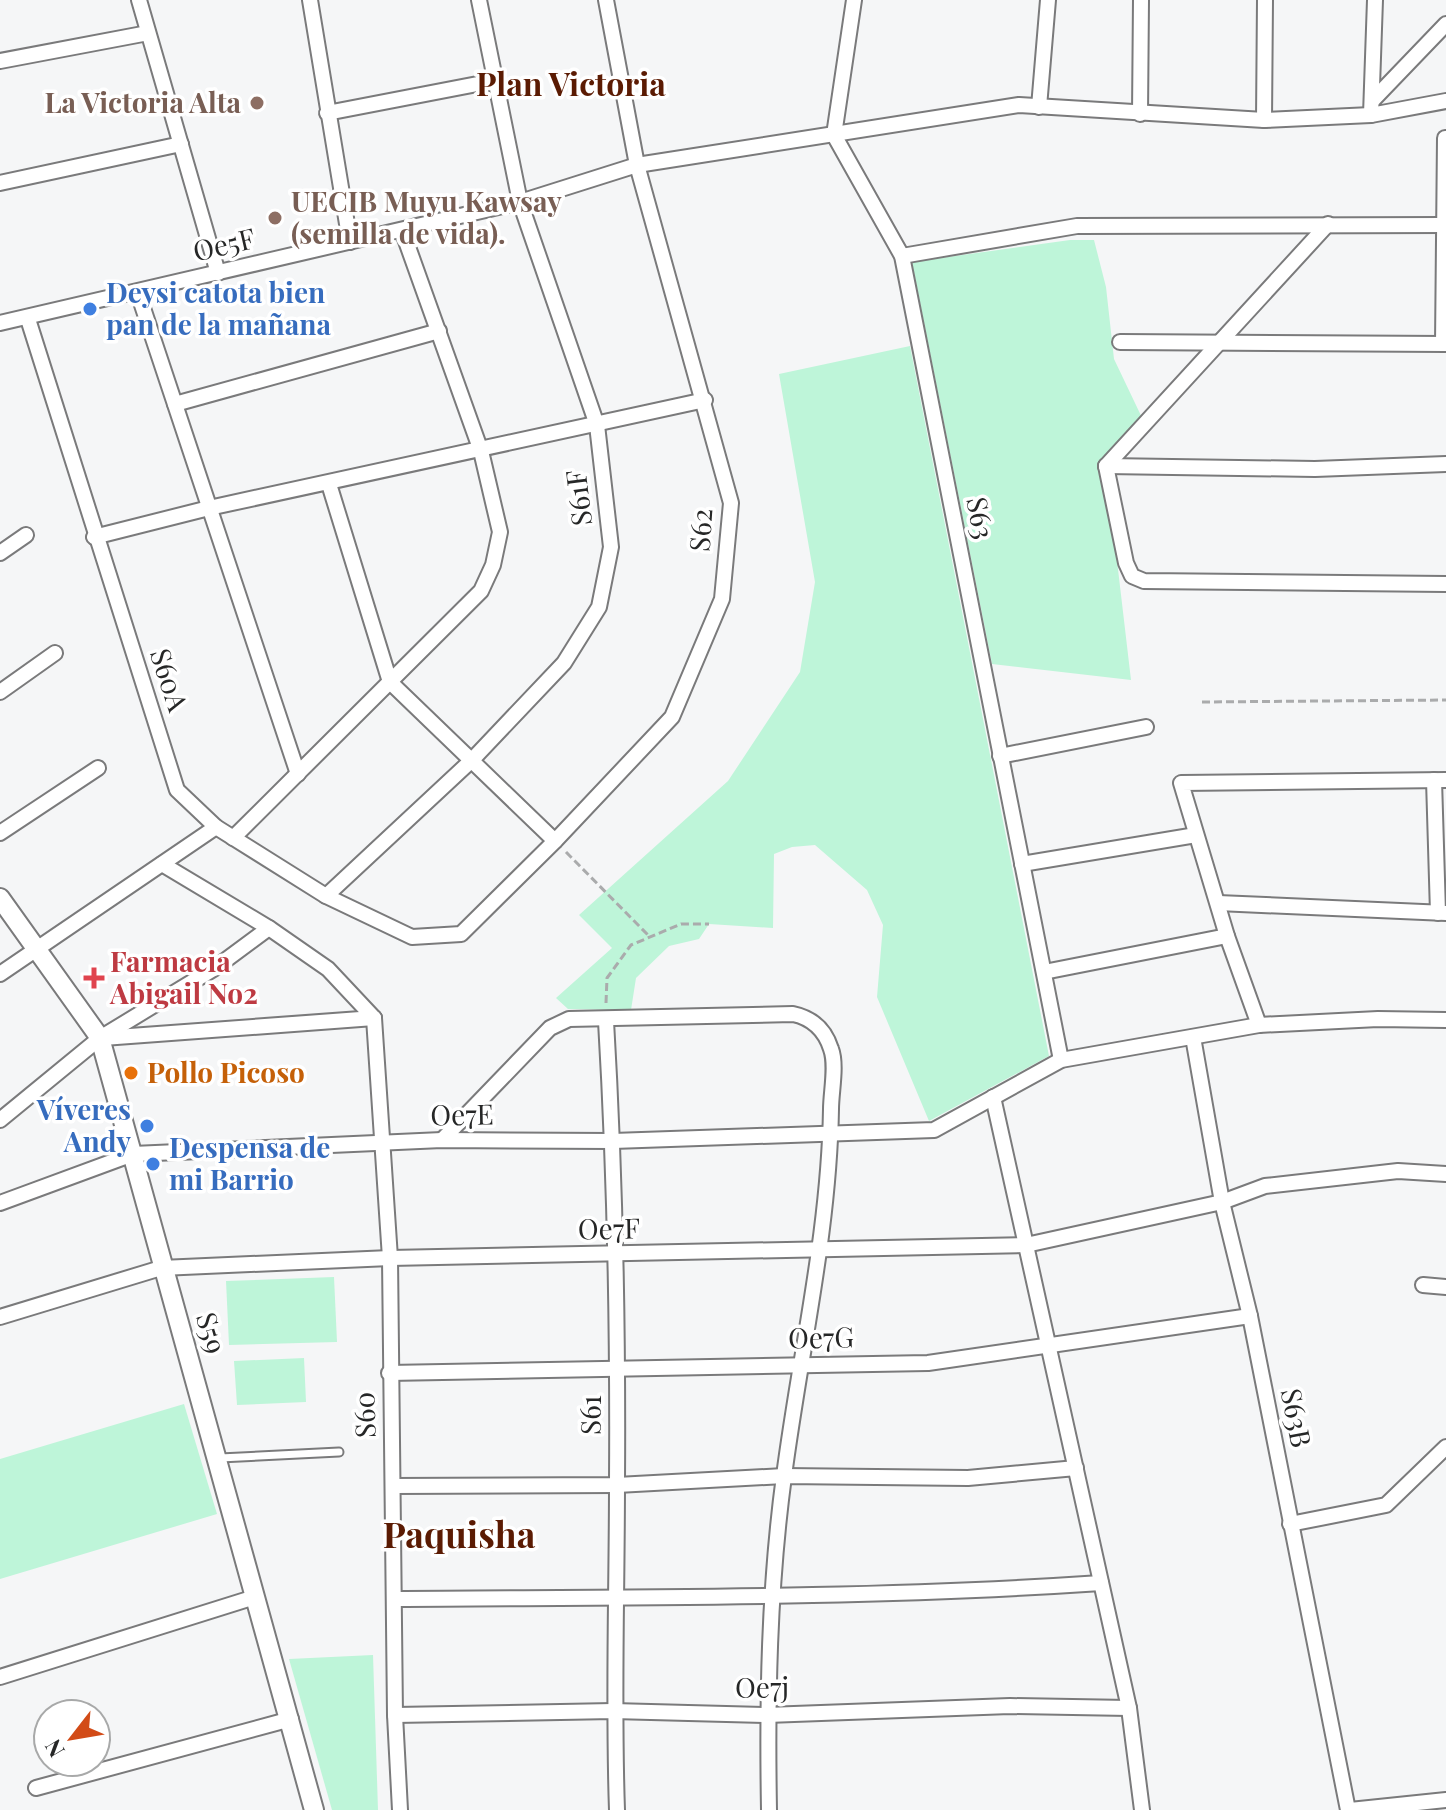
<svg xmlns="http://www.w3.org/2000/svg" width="1446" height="1810" font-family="'Playfair Display',serif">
  <rect width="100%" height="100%" fill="#f5f6f7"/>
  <g fill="#bef5d9">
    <polygon points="1070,240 1094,240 1106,287 1114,359 1145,424 1106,467 1131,680 992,664 912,262"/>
    <polygon points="910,346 1049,1056 929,1121 877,997 883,925 867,890 815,845 792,847 774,854 773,928 709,924 699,939 669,946 636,978 631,1010 568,1009 556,998 612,948 579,915 728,781 800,672 815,582 779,374"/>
    <polygon points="334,1277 337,1342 229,1345 226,1281"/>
    <polygon points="304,1358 306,1402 237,1405 234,1361"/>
    <polygon points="184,1404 217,1514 0,1579 0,1459"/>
    <polygon points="373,1655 378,1810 332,1810 289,1659"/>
  </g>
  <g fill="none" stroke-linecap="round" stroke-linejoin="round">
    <g stroke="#7a7a7b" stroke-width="11">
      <polyline id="service" points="220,1458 339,1452"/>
    </g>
    <g stroke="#7a7a7b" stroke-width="18">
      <g id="minor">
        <polyline points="139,0 218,273"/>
        <polyline points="310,0 350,242"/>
        <polyline points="854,0 834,135 902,256 1061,1060"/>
        <polyline points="0,61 148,33"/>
        <polyline points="1373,100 1446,24"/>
        <polyline points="1039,107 1048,0"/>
        <polyline points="327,113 493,81"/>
        <polyline points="1140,114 1141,0"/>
        <polyline points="1371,115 1375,0"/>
        <polyline points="1264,120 1265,0"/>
        <polyline points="0,183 181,144"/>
        <polyline points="902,256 1077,226 1446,225"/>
        <polyline points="138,293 298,774"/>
        <polyline points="28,319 177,790 216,827 326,896 412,937 461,934 555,841 672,717 722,599 731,503 637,165 606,0"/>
        <polyline points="0,323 520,202 637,165 1019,105 1264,120 1371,115 1446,101"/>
        <polyline points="1120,342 1446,344"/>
        <polyline points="1443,344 1445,138"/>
        <polyline points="175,404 439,331"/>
        <polyline points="1106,466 1126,563 1132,576 1144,581 1446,584"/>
        <polyline points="1106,466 1315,469 1446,464"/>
        <polyline points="1106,466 1328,224"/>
        <polyline points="329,484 390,682 555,841"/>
        <polyline points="94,537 209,508 705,400"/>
        <polyline points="0,553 26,535"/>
        <polyline points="0,692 55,653"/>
        <polyline points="1000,756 1146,727"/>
        <polyline points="1434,780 1438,913"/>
        <polyline points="0,833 98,768"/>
        <polyline points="233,838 481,591 493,565 500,532 481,451 402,230"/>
        <polyline points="162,864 269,928 328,969 374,1018"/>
        <polyline points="1022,864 1196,835"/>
        <polyline points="326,896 472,760 564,663 599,607 611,547 597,425 520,202 479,0"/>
        <polyline points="1218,903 1446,913"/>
        <polyline points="1044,972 1227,936"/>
        <polyline points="0,974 216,827"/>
        <polyline points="374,1018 390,1258 395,1715 400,1810"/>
        <path d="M 606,1021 C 615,1174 618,1328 617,1482 C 617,1592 613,1700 617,1810"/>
        <polyline points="1259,1025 1227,936 1181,783 1446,780"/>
        <polyline points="1193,1037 1222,1202 1250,1316 1348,1810"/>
        <polyline points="103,1038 374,1018"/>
        <polyline points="993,1097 1129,1708 1142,1810"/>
        <polyline points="0,1120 100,1038 215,968 269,928"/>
        <path d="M 442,1140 L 550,1028 L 569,1019 L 793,1014 C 812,1018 825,1030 831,1049 C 837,1065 831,1092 831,1109 C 829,1234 800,1353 784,1476 C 769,1587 767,1699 769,1810"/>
        <polyline points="0,1203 133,1154 442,1140 613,1141 934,1130 1061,1060 1259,1025 1378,1019 1446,1020"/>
        <polyline points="1423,1285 1446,1287"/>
        <polyline points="0,1317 161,1268 390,1258 1026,1245 1222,1202 1265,1186 1398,1171 1446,1174"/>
        <polyline points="389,1373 928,1363 1250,1316"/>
        <polyline points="393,1486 617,1485 784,1476 968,1478 1076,1468"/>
        <polyline points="1290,1524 1386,1505 1446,1447"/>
        <path d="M 395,1599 C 631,1597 866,1599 1101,1583"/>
        <polyline points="0,1677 255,1597"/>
        <polyline points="395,1715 613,1711 767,1715 1010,1706 1129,1708"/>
        <polyline points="36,1788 291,1719"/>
        <polyline points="1350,1810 1446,1800"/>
      </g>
    </g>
    <g stroke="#7a7a7b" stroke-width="22">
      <polyline id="tertiary" points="0,898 100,1038 314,1810"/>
    </g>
    <g stroke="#aaabac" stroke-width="3" stroke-dasharray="8 4" stroke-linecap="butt">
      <polyline points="1202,702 1446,700"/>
      <polyline points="566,852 648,935"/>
      <polyline points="606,1003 607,978 631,945 681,924 709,924"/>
    </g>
    <use href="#service" stroke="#fff" stroke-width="7"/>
    <use href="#minor" stroke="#fff" stroke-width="14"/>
    <use href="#tertiary" stroke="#fff" stroke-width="18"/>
  </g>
  <g fill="#8d6e63" stroke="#fff" stroke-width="3">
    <circle cx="257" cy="103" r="8"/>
    <circle cx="275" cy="218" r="8"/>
  </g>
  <g fill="#3f7fe0" stroke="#fff" stroke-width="3">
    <circle cx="90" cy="309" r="8"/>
    <circle cx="147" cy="1126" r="8"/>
    <circle cx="153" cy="1164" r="8"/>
  </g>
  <path fill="#e0444e" stroke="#fff" stroke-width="3" d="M90 966h8v8h8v8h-8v8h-8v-8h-8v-8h8z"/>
  <circle fill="#e8710a" stroke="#fff" stroke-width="3" cx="131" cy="1073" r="8"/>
  <g text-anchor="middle" stroke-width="7" stroke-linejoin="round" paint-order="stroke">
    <g font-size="28" font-weight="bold" fill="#785e54" stroke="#fff" text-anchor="end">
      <text x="241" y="113">La Victoria Alta</text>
      <text x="291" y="212" text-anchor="start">UECIB Muyu Kawsay<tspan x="291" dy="32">(semilla de vida).</tspan></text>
    </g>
    <g font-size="28" fill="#262727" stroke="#fff">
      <text transform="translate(224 245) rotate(-13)" y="10">Oe5F</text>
      <text transform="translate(579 498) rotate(-97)" y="10">S61F</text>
      <text transform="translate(980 518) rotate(79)" y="10">S63</text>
      <text transform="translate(701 530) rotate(-86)" y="10">S62</text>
      <text transform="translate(169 680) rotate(72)" y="10">S60A</text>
      <text transform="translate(462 1115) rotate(-1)" y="10">Oe7E</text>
      <text transform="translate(609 1229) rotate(-1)" y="10">Oe7F</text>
      <text transform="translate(211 1333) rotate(73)" y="10">S59</text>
      <text transform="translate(821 1338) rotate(-1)" y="10">Oe7G</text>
      <text transform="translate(365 1415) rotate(-92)" y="10">S60</text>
      <text transform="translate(591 1415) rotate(-90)" y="10">S61</text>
      <text transform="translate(1296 1418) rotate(79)" y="10">S63B</text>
      <text x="762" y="1698">Oe7j</text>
    </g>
    <g font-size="28" font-weight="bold" fill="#366cbe" stroke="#fff" text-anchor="start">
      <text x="106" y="303">Deysi catota bien<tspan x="106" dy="32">pan de la mañana</tspan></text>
      <text x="131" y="1120" text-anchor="end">Víveres<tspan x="131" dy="32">Andy</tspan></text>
      <text x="169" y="1158">Despensa de<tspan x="169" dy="32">mi Barrio</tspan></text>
    </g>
    <g font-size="28" font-weight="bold" fill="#be3a42" stroke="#fff" text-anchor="start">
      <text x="110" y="972">Farmacia<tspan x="110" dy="32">Abigail No2</tspan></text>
    </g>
    <g font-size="28" font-weight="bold" fill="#c56008" stroke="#fff" text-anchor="start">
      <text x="147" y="1083">Pollo Picoso</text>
    </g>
    <g font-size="32" font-weight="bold" fill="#5b1b03" stroke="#fff">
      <text x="571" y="96">Plan Victoria</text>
    </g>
    <g font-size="36" font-weight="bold" fill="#5b1b03" stroke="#fff">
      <text x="459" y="1548">Paquisha</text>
    </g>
  </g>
  <g transform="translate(72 1738) rotate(239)"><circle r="38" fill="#ffffff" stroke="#a8a9a9" stroke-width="2"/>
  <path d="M0-6L14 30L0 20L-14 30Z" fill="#d24b17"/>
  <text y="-12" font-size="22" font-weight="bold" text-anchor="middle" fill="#262727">N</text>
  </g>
</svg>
